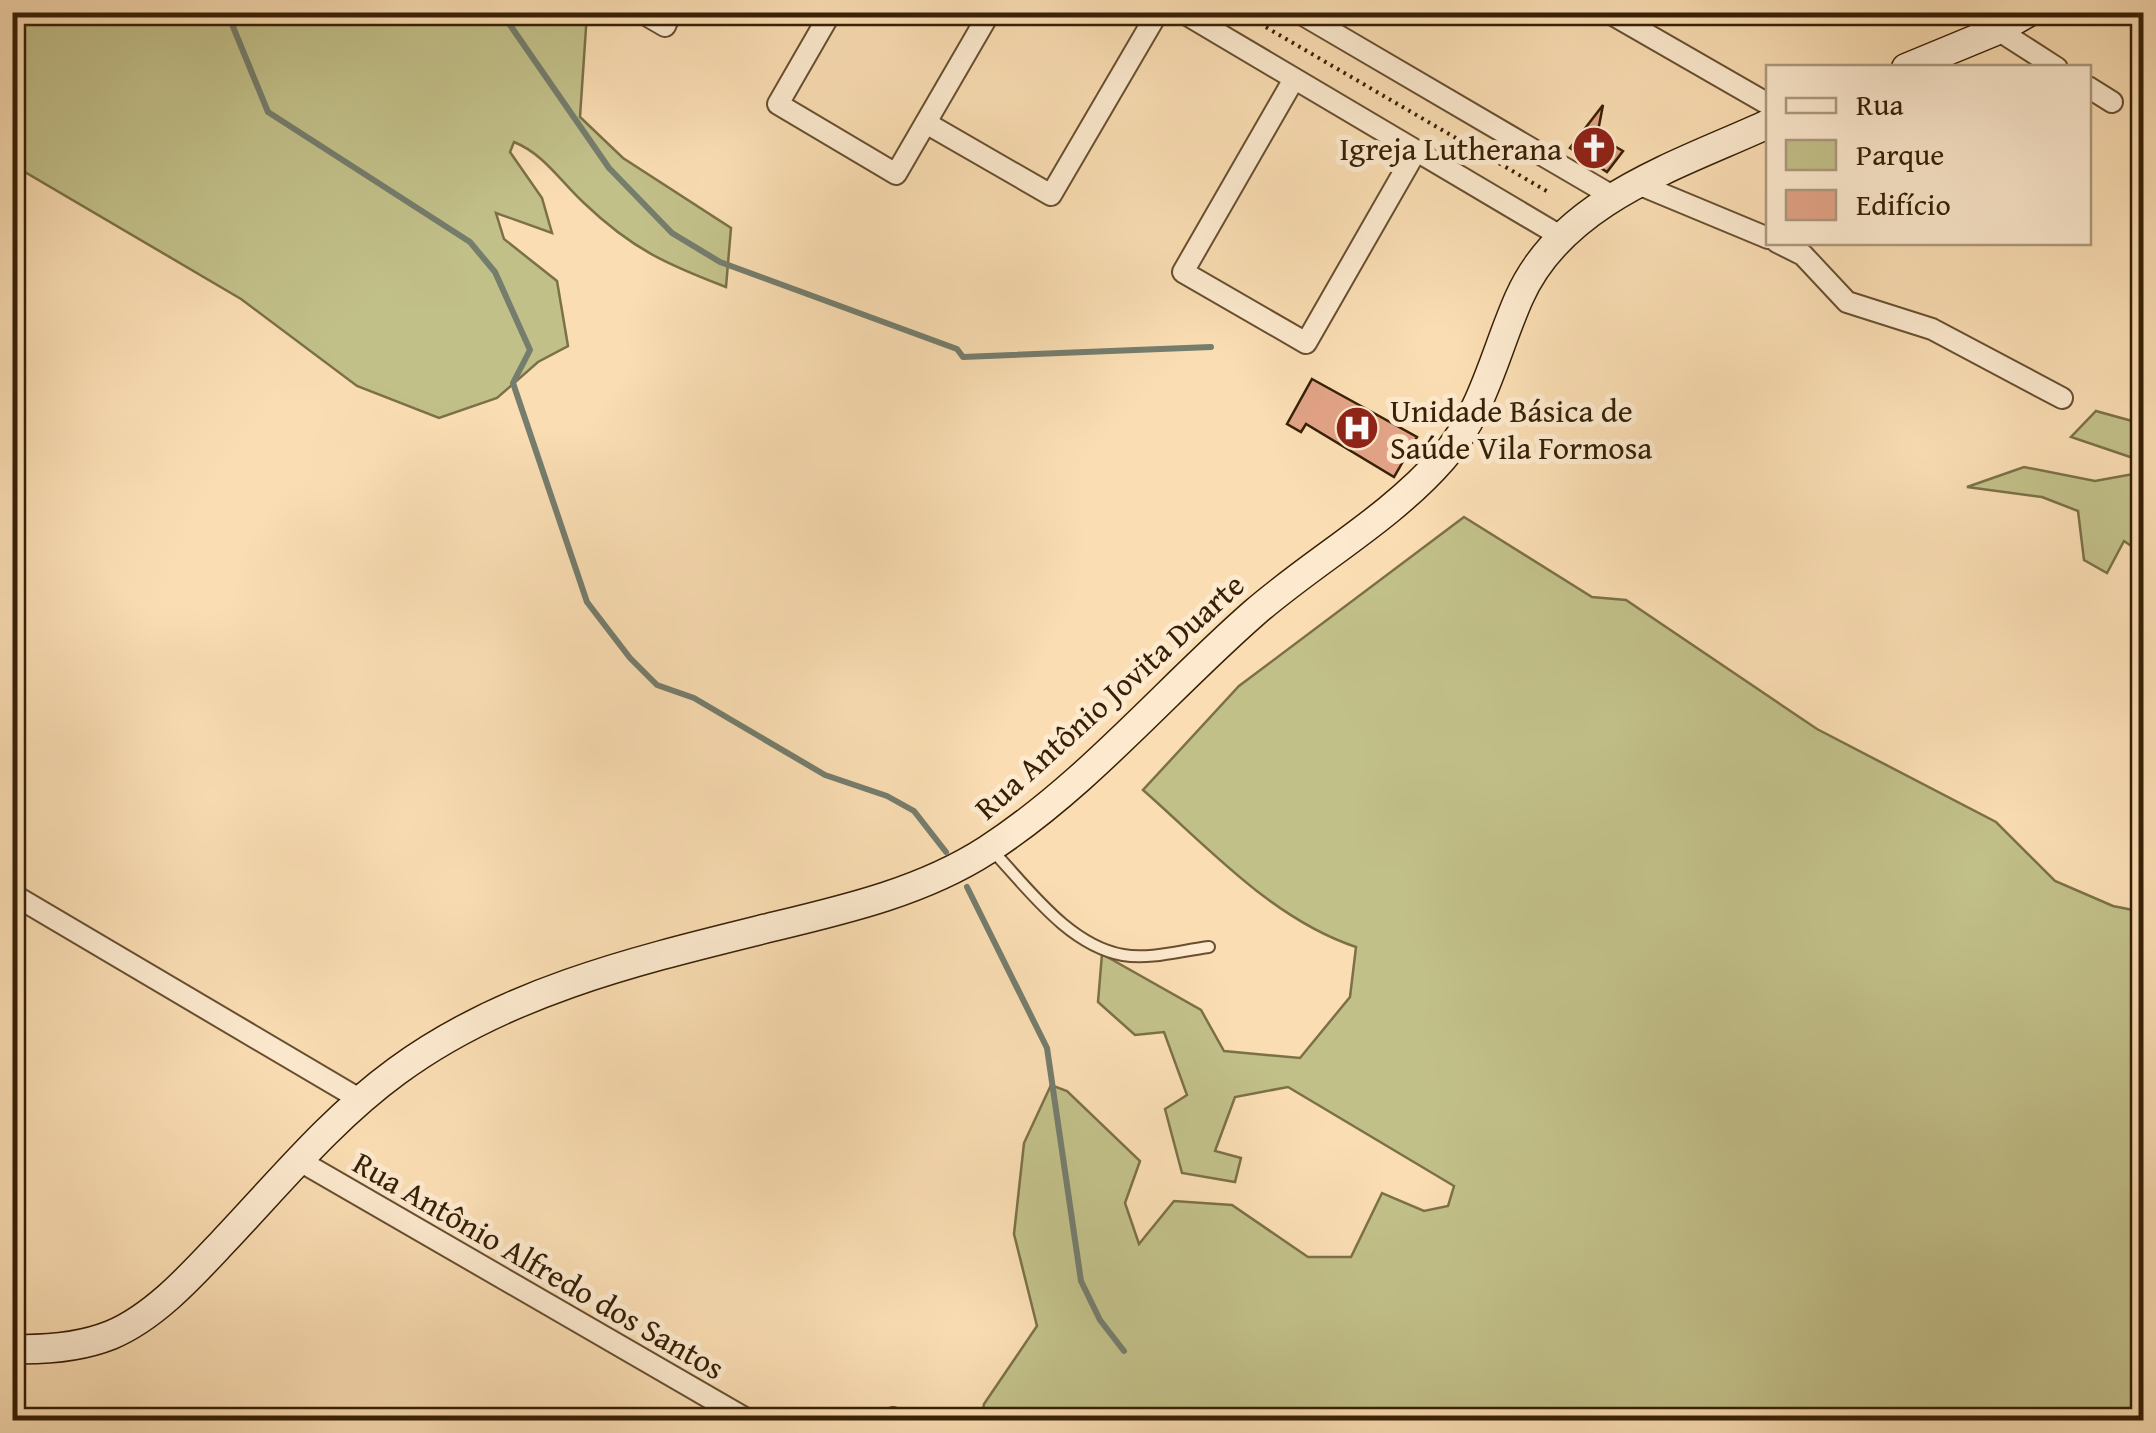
<svg xmlns="http://www.w3.org/2000/svg" width="2156" height="1433" font-family="'Gentium Book Plus',serif">
	<style>
		.green { fill: #c2c089; stroke: #7c7047; stroke-width: 2.5 }
		.lines { fill: none; stroke-linecap: round; stroke-linejoin: round }
		.stream { stroke: #757d6d; stroke-width: 6 }
		.building { fill: #e2a386; stroke: #372005; stroke-width: 2.5 }
		.service-casing { stroke: #684f30; stroke-width: 14 }
		.minor-casing { stroke: #684f30; stroke-width: 24 }
		.secondary-casing { stroke: #372005; stroke-width: 31 }
		.path { stroke: #372005; stroke-width: 4; stroke-dasharray: 2.5 5; stroke-linecap: butt }
		.service { stroke: #fce9ce; stroke-width: 10 }
		.minor { stroke: #fce9ce; stroke-width: 20 }
		.secondary { stroke: #fce9ce; stroke-width: 28 }
		.labels { text-anchor: middle; dominant-baseline: central; stroke-width: 10; stroke-linejoin: round; paint-order: stroke }
		.poi-label { font-size: 32px; fill: #372005; stroke: #fce9ce; text-anchor: end }
		.street-label { font-size: 32px; fill: #372005; stroke: #fce9ce }
	</style>
	<rect width="100%" height="100%" fill="#faddb3"/>
	<filter id="stains"><feTurbulence type="fractalNoise" baseFrequency=".002" numOctaves="4"/><feColorMatrix values="0 0 0 0 .2 0 0 0 0 .09 0 0 0 0 .02 0 0 0 .5 -.17"/></filter>
	<radialGradient id="worn" r=".72"><stop offset=".6" stop-color="#630" stop-opacity="0"/><stop offset="1" stop-color="#630" stop-opacity=".3"/></radialGradient>
	<g class="green">
		<path d="M13,12L587,13L580,117L623,158L731,228L726,287C666,264 632,249 584,203C561,182 544,154 514,142L510,152L542,198L552,233L496,213L504,239L557,281L568,346L538,362L497,398L439,418L357,386L241,299L13,165Z"/>
		<path d="M2096,411L2143,424V554L2124,541L2107,573L2084,560L2078,511L2042,497L1967,487L2024,467L2095,481L2139,473V460L2071,437Z"/>
		<path d="M1464,517L1592,597L1626,600L1817,729L1996,822L2055,881L2113,906L2143,912V1420H981L984,1404L1037,1326L1014,1234L1024,1143L1051,1085L1067,1091L1140,1161L1125,1203L1139,1244L1174,1201L1232,1205L1308,1257H1351L1382,1193L1424,1211L1448,1206L1454,1186L1288,1087L1235,1097L1215,1151L1241,1158L1235,1182L1182,1173L1165,1109L1187,1095L1164,1032L1135,1035L1098,1002L1102,954L1201,1010L1224,1051L1300,1058L1350,997L1356,947C1272,919 1208,847 1143,790L1239,686Z"/>
	</g>
	<g class="lines">
		<g class="stream">
			<path d="M227,12L268,112L470,242L495,272L530,350L513,383L587,602L630,658L657,685L694,698L825,775L887,796L914,811L946,852"/>
			<path d="M501,12L609,168L672,233L720,262L957,349L963,357L1211,347"/>
			<path d="M967,887L1047,1048L1081,1281L1100,1320L1124,1351"/>
		</g>
	</g>
	<g class="building">
		<path d="M1603,105L1597,136L1623,151L1607,172L1570,148Z"/>
		<path d="M1312,379L1417,437L1394,477L1306,424L1301,432L1287,424Z"/>
	</g>
	<g class="lines">
		<g class="service-casing">
			<path id="service" d="M991,849C1028,888 1068,945 1123,955C1150,960 1183,950 1209,947"/>
		</g>
		<g class="minor-casing">
			<g id="minor">
				<path d="M641,12L665,26L671,12"/>
				<path d="M831,12L778,104L896,174L990,12"/>
				<path d="M1182,12L1562,237"/>
				<path d="M1298,12L1614,197"/>
				<path d="M1608,12L1768,104"/>
				<path d="M1998,30L2057,68"/>
				<path d="M1294,79L1183,272L1306,343L1416,151"/>
				<path d="M2088,87L2112,102"/>
				<path d="M926,123L1051,195L1158,12"/>
				<path d="M1638,184L1768,238"/>
				<path d="M1777,242L1803,255L1847,302L1932,329L2062,398"/>
				<path d="M12,894L361,1100"/>
				<path d="M300,1161L748,1420"/>
				<path d="M891,1420L893,1418"/>
			</g>
		</g>
		<g class="secondary-casing">
			<g id="secondary">
				<path d="M1906,68L1998,30L2029,12"/>
				<path d="M12,1349C45,1350 81,1347 111,1335C154,1317 191,1276 222,1243C278,1184 331,1119 397,1071C506,991 639,960 768,928C843,910 922,892 987,850C1086,786 1166,690 1254,613C1315,560 1390,519 1443,458C1483,413 1495,352 1519,298C1562,200 1679,165 1768,124"/>
			</g>
		</g>
		<path class="path" d="M1240,12L1550,193"/>
		<use href="#service" class="service"/>
		<use href="#minor" class="minor"/>
		<use href="#secondary" class="secondary"/>
	</g>
	<defs>
		<g id="church-disc" transform="scale(2.25)"><circle r="9.5" fill="#8f2418" stroke="#fce9ce"/><path d="M-1.2-6h2.4v3.5h3.3v2.4h-3.3V6h-2.4V-.1h-3.3v-2.4h3.3Z" fill="#fff"/></g>
		<g id="hospital-disc" transform="scale(2.25)"><circle r="9.5" fill="#8f2418" stroke="#fce9ce"/><path d="M-5-5h3v3.5h4V-5h3V5h-3V1.5h-4V5h-3Z" fill="#fff"/></g>
	</defs>
	<g fill-rule="evenodd">
		<use href="#church-disc" x="1594" y="148"/>
		<use href="#hospital-disc" x="1357" y="428"/>
	</g>
	<g class="labels">
		<g class="poi-label">
			<text x="1562" y="148">Igreja Lutherana</text>
			<text x="1390" y="410" text-anchor="start">Unidade Básica de<tspan x="1390" dy="37">Saúde Vila Formosa</tspan></text>
		</g>
		<g class="street-label">
			<text transform="translate(1109 696) rotate(-42)">Rua Antônio Jovita Duarte</text>
			<text transform="translate(539 1265) rotate(30)">Rua Antônio Alfredo dos Santos</text>
		</g>
	</g>
	<rect width="2156" height="1433" fill="none" stroke="#faddb3" stroke-width="50"/>
	<rect x="15" y="15" width="2126" height="1403" fill="none" stroke="#372005" stroke-width="5"/>
	<rect x="25" y="25" width="2106" height="1383" fill="none" stroke="#372005" stroke-width="2.5"/>
	<rect x="1766" y="65" width="325" height="180" fill="#fce9ce" stroke="#ad997e" stroke-width="2.5"/>
	<rect x="1786" y="98" width="50" height="15" fill="#fce9ce" stroke="#ad997e" stroke-width="2.5"/>
	<text x="1856" y="115" font-size="30" fill="#372005">Rua</text>
	<rect x="1786" y="140" width="50" height="30" fill="#c2c089" stroke="#ad997e" stroke-width="2.5"/>
	<text x="1856" y="165" font-size="30" fill="#372005">Parque</text>
	<rect x="1786" y="190" width="50" height="30" fill="#e2a386" stroke="#ad997e" stroke-width="2.5"/>
	<text x="1856" y="215" font-size="30" fill="#372005">Edifício</text>
	<rect width="100%" height="100%" filter="url(#stains)"/>
	<rect width="100%" height="100%" fill="url(#worn)"/>
</svg>
